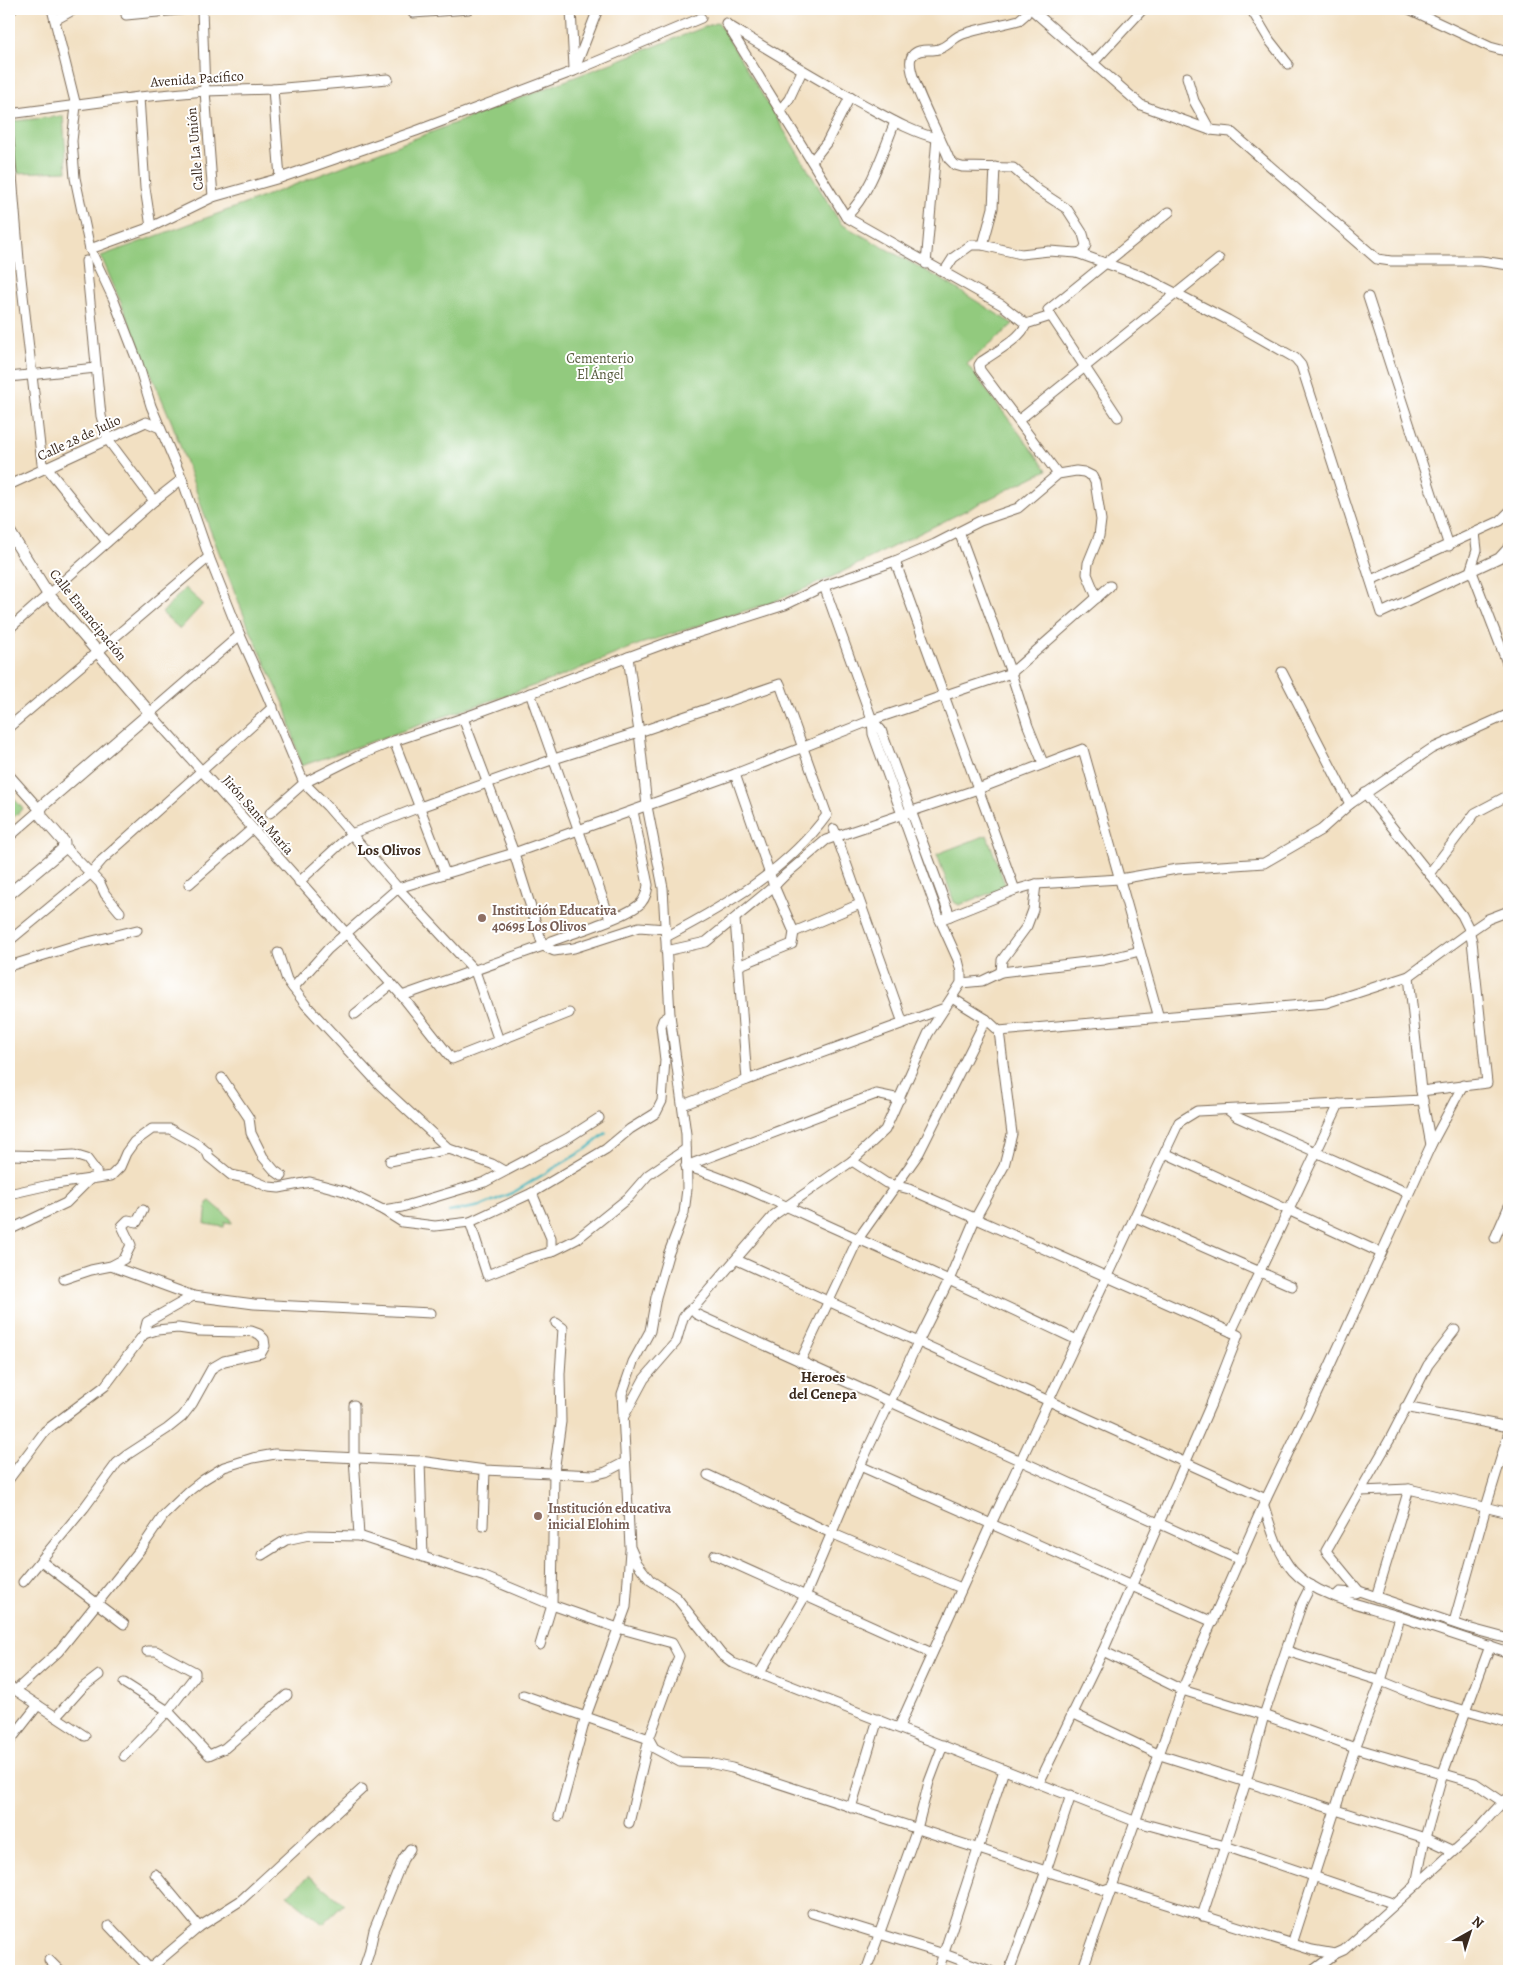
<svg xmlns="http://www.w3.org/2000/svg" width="1518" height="1980" font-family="Alegreya,serif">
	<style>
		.green { fill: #92ca7e; stroke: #667a4e }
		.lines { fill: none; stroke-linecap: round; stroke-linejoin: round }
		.stream { stroke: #49b8bf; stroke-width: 2.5 }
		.minor-casing { stroke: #7b6a57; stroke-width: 11 }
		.tertiary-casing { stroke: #7b6a57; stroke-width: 13 }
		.minor { stroke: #fff; stroke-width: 9 }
		.tertiary { stroke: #fff; stroke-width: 11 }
		.education-dot { fill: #8d6e63; stroke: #fff; stroke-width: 2 }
		.labels { text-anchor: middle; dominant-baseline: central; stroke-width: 4; stroke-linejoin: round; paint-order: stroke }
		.street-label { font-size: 14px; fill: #3b2a1e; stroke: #fff }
		.park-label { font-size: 14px; fill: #555a3b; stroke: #fff }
		.education-label { font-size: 14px; font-weight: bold; fill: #785e54; stroke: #fff; text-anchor: start }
		.neighbourhood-label { font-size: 15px; font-weight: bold; fill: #3b2a1e; stroke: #fff }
	</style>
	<rect width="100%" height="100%" fill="#fff"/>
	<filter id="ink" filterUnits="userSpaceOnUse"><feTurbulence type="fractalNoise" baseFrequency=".02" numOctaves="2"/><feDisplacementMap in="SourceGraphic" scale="10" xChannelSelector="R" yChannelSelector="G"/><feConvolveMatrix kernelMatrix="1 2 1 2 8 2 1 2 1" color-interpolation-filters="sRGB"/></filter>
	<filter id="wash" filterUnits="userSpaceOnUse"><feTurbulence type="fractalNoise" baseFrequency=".0096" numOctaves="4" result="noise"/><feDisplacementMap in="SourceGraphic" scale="20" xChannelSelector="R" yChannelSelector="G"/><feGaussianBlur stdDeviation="1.12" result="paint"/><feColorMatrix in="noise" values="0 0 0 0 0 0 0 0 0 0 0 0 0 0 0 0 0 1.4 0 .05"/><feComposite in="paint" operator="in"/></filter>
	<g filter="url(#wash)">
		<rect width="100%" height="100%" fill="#f2e0c2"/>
		<g class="green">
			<path d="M718,22L841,224L941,279L1013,324L967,364L1047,470L830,578L773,602L640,644L562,676L301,766L286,708L247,623L209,527L172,423L101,256L242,205Z"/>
			<path d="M63,116L67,171L15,173L14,121Z"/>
			<path d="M185,588L203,604L180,629L162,613Z"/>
			<path d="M9,793L23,809L9,821Z"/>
			<path d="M987,835L1006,887L959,905L954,902L937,854Z"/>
			<path d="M210,1201L231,1219L232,1223L225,1222L224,1227L205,1224L207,1203Z"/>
			<path d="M309,1876L344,1904L323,1924L287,1895Z"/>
		</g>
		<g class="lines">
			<path class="stream" d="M449,1212L481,1206L514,1192L586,1149L606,1133"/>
		</g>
	</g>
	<g filter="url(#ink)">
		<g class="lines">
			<g class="minor-casing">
				<g id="minor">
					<path d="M52,9L76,106L72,141L75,178L90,249L113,298L138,363L151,406L182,479L209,557L240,635L150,713L402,996L452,1059L569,1013"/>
					<path d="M202,9L205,91L213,197"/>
					<path d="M571,9L574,68"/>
					<path d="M1028,9L1026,14L1019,20C1001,25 981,28 963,34C954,37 949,45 941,48C931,53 920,46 912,56C902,70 943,141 949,159L955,165L962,167L1013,168L1038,190L1067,209L1083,234L1086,245L1083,251L1077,253"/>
					<path d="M1031,9L1141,105L1210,130L1231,132L1377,259L1391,261H1481L1509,265"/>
					<path d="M1251,9L1270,41L1288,64"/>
					<path d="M1409,9L1490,47L1509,52"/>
					<path d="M9,10L13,9"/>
					<path d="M413,13L469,9"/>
					<path d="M126,15L189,9"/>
					<path d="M55,20L75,9"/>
					<path d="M726,23L846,217L1002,305L1026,324C1022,338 994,353 981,362L979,365L980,370L1058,474"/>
					<path d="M728,25C771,51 813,77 857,101C885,116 910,132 940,139"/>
					<path d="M1093,63L1143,9"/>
					<path d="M574,71L598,9"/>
					<path d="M1187,77L1194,101L1210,130"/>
					<path d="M273,89L280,178"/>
					<path d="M139,97L145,188L151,227"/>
					<path d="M780,110L789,99L802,71"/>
					<path d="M9,114L139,97L205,91L273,89L388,79"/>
					<path d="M9,139L19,260L42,464L47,468L107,542"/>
					<path d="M812,161L827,142L850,97"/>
					<path d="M846,217C871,192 882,154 895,122"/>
					<path d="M983,245L993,208L995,167"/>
					<path d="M90,249L151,227L213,197L280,178L416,131L574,71L701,18"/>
					<path d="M86,261L101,416L108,440L154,501"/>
					<path d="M926,264L937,138"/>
					<path d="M944,272L953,258L971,245H983L1021,254L1049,251L1077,253L1144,277L1228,320L1295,358L1301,365L1381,613L1499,558L1509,547"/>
					<path d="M1368,297L1449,546"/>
					<path d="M1051,316L1118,417"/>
					<path d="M1026,324L1051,316L1048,310L1169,212"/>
					<path d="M9,377L96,368"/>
					<path d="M1019,420L1219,259"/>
					<path d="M9,485L146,422L160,428"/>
					<path d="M959,532L1011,673L1028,726L1043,763"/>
					<path d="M1475,533L1477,550L1471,569L1509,668"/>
					<path d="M895,561L1015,890"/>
					<path d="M1371,580L1500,521L1509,512"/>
					<path d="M9,629L154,501L182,479"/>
					<path d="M240,635L267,695L304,783L327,806L398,888L475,971L499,1041"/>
					<path d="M628,657L639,732L647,806L663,888L670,1015L686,1134L687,1189L684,1213L668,1255L656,1297L650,1331L633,1362L622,1394L630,1547L637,1563L650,1580L676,1597L721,1654L733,1663L1134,1821L1225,1846L1395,1904"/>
					<path d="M1282,672L1350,804"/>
					<path d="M530,693L610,919"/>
					<path d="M463,718L514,853L543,946L554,951L574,948L639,927L666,929"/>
					<path d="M872,720L881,730L950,916"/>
					<path d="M9,727L209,557"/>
					<path d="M394,741L445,873"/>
					<path d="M735,774L774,886L794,932L860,904"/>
					<path d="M9,775L40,810L9,837"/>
					<path d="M1365,793L1462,915L1468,927L1472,941L1487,1083L1421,1091"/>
					<path d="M270,813L304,783L360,755L394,741L463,718L669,642L785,605L824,586L895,561L935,544L980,521L1018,508L1058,474L1076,471L1084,472L1092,476L1095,482L1101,520L1099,536L1088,563L1087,574L1097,598"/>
					<path d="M834,829L903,1023"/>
					<path d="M64,846L100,883L105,894L120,912"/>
					<path d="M1429,874L1475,813L1509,795"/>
					<path d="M299,882L351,834L420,807L554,759L639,732L780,684L827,815C786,871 726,905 666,937"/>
					<path d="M189,884L252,829"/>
					<path d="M735,919L747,1080"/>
					<path d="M940,920L1015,890L1036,884L1120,879L1177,869L1264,863L1321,830L1350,804L1431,749L1509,714"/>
					<path d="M9,941L90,874L102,860L273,707"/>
					<path d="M666,951L706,942L774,886L785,875L826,840L978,789L1083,749L1159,1018"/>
					<path d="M278,953L287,980L306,1005L380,1085L449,1149L492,1164L504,1171"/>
					<path d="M9,966L80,944L137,930"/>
					<path d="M738,966L792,944L794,932"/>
					<path d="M1001,972L1002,960L1027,926L1033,910L1036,884"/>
					<path d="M1409,976L1421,1091L1431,1145"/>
					<path d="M961,983L982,981L1001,972L1103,960L1140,951"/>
					<path d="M293,988L328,949L398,888L514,853L735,774L872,720L1011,673L1110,586"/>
					<path d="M402,996L543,946L552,941C573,933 627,917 641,903C646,897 647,892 648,885L633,811"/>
					<path d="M355,1014L391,985"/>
					<path d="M999,1031L1326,1003L1409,976L1469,932L1488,919L1509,911"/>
					<path d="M222,1078L249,1118L251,1133L263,1157L275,1171L282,1176"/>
					<path d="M683,1105L747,1080L945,1008"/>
					<path d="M1228,1110L1237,1117L1408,1193"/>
					<path d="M1165,1153L1381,1253"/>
					<path d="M9,1155L56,1156L74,1155L87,1159L96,1171L97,1177"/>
					<path d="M390,1161L449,1149"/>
					<path d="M852,1161L886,1183L909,1189L1238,1335L1211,1404L1103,1651L1039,1783"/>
					<path d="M686,1166C737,1182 787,1207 836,1229C917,1265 997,1302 1077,1340"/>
					<path d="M686,1166L876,1094L900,1099"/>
					<path d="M532,1193L551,1238V1252"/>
					<path d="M9,1194L49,1185L111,1176L120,1167L126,1153L134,1142L152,1129H170L197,1144L207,1152L209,1157L231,1175L250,1179L269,1187L279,1188L310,1182L344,1191L383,1210L402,1207L485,1182L568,1138L599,1118"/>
					<path d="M383,1210L402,1222L419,1224L435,1226L470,1222L532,1193L606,1149L630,1129L656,1113L662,1101L665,1060L661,1026L663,1020L670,1015"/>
					<path d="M1135,1217L1292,1286"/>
					<path d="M470,1222L487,1275L527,1259L551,1252L577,1239L628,1198L648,1175L686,1149"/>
					<path d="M9,1230L66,1203L91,1178"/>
					<path d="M1495,1238L1509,1206"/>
					<path d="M737,1260L1266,1499"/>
					<path d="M111,1266L193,1296"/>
					<path d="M64,1279L91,1270L111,1266L124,1259L131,1245L122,1226L128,1220L137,1222L143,1210"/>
					<path d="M696,1314L1240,1560"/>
					<path d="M1455,1330L1428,1365L1390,1439L1326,1551L1359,1591L1468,1628L1509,1639"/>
					<path d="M1231,1332L1339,1104"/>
					<path d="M800,1362L858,1239L919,1153L986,1019"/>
					<path d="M354,1405V1457L359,1536"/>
					<path d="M1405,1407L1509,1427"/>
					<path d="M623,1418L644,1379L676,1342L683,1318L687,1312L696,1305L774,1215L852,1161L885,1130L928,1034L961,983V972L958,960L940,920L873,734L872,720L824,586"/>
					<path d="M420,1461L423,1557"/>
					<path d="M860,1466L1213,1622"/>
					<path d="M708,1475L831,1533L961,1588"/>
					<path d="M9,1479L45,1431L105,1386L144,1334L147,1322L193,1296L254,1304L431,1313"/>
					<path d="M1361,1491L1409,1489L1509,1513"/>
					<path d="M1264,1506C1271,1528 1278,1554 1293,1571C1317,1598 1368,1606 1401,1617C1437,1629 1473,1641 1509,1653"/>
					<path d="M483,1526L485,1470"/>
					<path d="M262,1555L286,1540L309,1535L359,1536L485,1577L552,1605L618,1628L672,1643L679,1656L649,1739L629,1823"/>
					<path d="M715,1555L932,1653"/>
					<path d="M41,1561L124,1624"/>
					<path d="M23,1582L84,1508L117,1463L127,1455L167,1429L182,1417L192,1404L212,1368L224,1361L261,1353L265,1346L264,1339L259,1334L251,1331L239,1332L199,1331L178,1328L157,1330L144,1334"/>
					<path d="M1336,1596L1340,1592L1355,1593L1359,1591"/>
					<path d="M1376,1597L1409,1489"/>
					<path d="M1454,1622L1486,1507L1509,1432"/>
					<path d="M540,1645L552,1605L554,1472L561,1422L560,1374L563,1328L556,1323"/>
					<path d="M1103,1651L1182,1690L1264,1715L1355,1748L1475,1783L1503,1802"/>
					<path d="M1287,1651L1381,1681L1428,1700L1509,1723"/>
					<path d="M760,1673L805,1596L860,1466L918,1342L949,1280L975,1219L1004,1166L1012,1134L999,1031L986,1019L952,998"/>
					<path d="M124,1683L168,1711L209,1755L225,1748L287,1695"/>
					<path d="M9,1686L85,1736"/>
					<path d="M16,1690L58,1652L143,1546L164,1515L189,1491L203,1480L224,1467L253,1458L275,1454L420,1461L485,1470L594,1475L606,1472L625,1462"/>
					<path d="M523,1695L649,1739L654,1748L680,1762L709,1763L732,1768L1104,1890L1112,1887L1312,1950L1335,1954L1344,1950C1387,1912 1429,1873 1472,1835C1485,1823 1495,1808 1509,1797"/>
					<path d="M1072,1713L1160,1755L1425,1838L1453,1851"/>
					<path d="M56,1717L82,1688L99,1675"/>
					<path d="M899,1727L991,1524L1179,1122L1197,1111L1423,1100"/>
					<path d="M9,1742L38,1705"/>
					<path d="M124,1756L168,1711L195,1676V1672L156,1651H147"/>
					<path d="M851,1808L878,1719"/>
					<path d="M559,1816L586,1716L626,1607L630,1550"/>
					<path d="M155,1874L199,1927"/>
					<path d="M1416,1885L1425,1838L1443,1773L1490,1646"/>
					<path d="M812,1913L944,1954L990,1971"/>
					<path d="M1202,1916L1246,1782L1264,1715L1302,1603L1311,1585"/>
					<path d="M109,1926L152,1971"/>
					<path d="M1292,1944L1355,1748L1381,1681L1400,1617"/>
					<path d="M49,1960L60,1971"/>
					<path d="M147,1971L199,1927L240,1901L362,1789"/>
					<path d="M363,1971L369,1953L374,1930L403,1859L410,1849"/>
					<path d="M866,1971L917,1829L929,1782L943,1745"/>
					<path d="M938,1971L1004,1770"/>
					<path d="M1009,1971L1046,1871L1071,1795"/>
					<path d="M1082,1971L1182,1690L1266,1499L1326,1374L1431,1145L1463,1085"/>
					<path d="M1312,1971L1335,1954"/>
				</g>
			</g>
			<g class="tertiary-casing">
				<path id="tertiary" d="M9,531L48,594L150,713L43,805L40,810L42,817L64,842V846L62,850L9,894"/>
			</g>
			<use href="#minor" class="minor"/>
			<use href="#tertiary" class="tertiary"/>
		</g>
	</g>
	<g class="education-dot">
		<circle cx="482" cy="918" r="5"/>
		<circle cx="538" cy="1516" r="5"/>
	</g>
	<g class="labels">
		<g class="street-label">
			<text transform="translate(197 79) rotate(-4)">Avenida Pacífico</text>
			<text transform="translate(195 149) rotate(-95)">Calle La Unión</text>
			<text transform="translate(79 438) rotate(-25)">Calle 28 de Julio</text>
			<text transform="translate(88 615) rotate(51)">Calle Emancipación</text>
			<text transform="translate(258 815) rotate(49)">Jirón Santa María</text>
		</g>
		<g class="park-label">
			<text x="600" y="358">Cementerio<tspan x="600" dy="16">El Ángel</tspan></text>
		</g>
		<g class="education-label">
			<text x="492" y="910">Institución Educativa<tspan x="492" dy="16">40695 Los Olivos</tspan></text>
			<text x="548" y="1508">Institución educativa<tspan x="548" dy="16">inicial Elohim</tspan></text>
		</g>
		<g class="neighbourhood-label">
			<text x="389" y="850">Los Olivos</text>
			<text x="823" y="1377">Heroes<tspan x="823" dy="17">del Cenepa</tspan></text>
		</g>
	</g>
	<rect width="1518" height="1980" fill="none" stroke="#fff" stroke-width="30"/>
	<g transform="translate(1470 1932) rotate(39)" stroke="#ffffff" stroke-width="4" paint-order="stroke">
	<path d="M0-4L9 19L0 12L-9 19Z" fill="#3b2a1e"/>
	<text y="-8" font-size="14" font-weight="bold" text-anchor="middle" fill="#3b2a1e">N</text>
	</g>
</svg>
